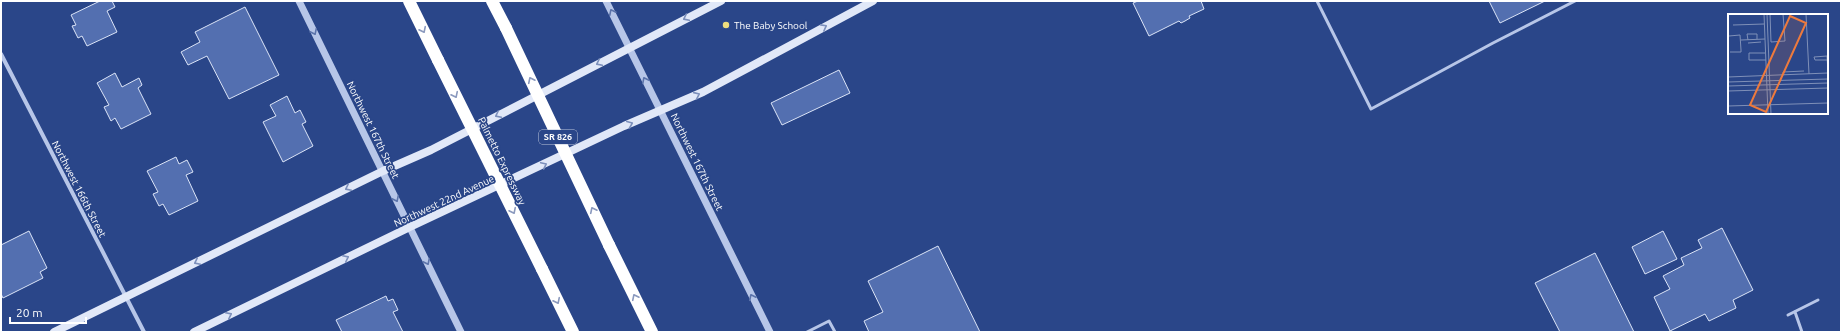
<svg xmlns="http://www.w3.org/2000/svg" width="1842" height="333" font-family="Ubuntu,sans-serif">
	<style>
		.building { fill: #536fb0; stroke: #dbe4f7 }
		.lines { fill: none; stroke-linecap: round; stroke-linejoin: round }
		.service { stroke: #b7c6e8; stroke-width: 3 }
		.minor { stroke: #b7c6e8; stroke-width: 4 }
		.tertiary { stroke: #b7c6e8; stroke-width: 7 }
		.secondary { stroke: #e1e8f8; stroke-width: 8 }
		.motorway { stroke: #fff; stroke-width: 12 }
		.motorway-bridge { stroke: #fff; stroke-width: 12 }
		.oneway { stroke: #5b73aa }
		.oneway2 { stroke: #7c8fbb }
		.oneway3 { stroke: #8a99be }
		.poi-dot { fill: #efde7e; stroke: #2a4689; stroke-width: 1.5 }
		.labels { text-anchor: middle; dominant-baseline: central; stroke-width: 3.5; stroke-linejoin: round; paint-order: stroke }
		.shield { fill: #2a4689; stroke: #bfc8dc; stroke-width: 1 }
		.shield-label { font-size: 9px; font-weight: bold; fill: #fff }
		.poi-label { font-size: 10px; fill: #fff; stroke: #2a4689; text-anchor: start }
		.street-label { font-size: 10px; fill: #fff; stroke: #2a4689 }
		.inset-road { fill: none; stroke: #7f90b8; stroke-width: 1 }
		.view { fill: #ed7a3d; fill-opacity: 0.15; stroke: #ed7a3d; stroke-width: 2 }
		.inset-edge { fill: none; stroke: #fff; stroke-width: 2 }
	</style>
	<rect width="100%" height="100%" fill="#2a4689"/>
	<g class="building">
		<path d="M100,1H112L115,7L107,11L117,32L87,46L82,36L78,38L72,26L76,25L71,15Z"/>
		<path d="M1138,1H1201L1204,9L1189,16L1190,18L1185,21L1181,23L1179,21L1149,36L1133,3Z"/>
		<path d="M1489,1H1545L1500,23Z"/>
		<path d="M245,7L279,75L229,99L207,56L188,65L181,52L200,42L195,32Z"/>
		<path d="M839,70L850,93L782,125L771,103Z"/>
		<path d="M115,73L122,87L139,78L142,85L138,88L151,114L121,129L115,118L111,121L104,107L109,105L97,83Z"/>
		<path d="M287,96L295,113L300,110L306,122L302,124L313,146L283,162L263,122L276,116L270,105Z"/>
		<path d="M176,157L179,164L187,160L193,172L186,175L198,201L169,215L163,204L159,206L153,194L158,192L147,171Z"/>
		<path d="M1722,228L1753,290L1733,300L1736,308L1709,321L1705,314L1670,331L1654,297L1670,289L1663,276L1684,265L1681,258L1702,248L1698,240Z"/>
		<path d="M29,231L47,268L40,272L43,278L3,298L1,294V245Z"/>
		<path d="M1663,231L1677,259L1645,274L1632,247Z"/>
		<path d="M938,246L980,332H869L864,321L883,312L868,281Z"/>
		<path d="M1595,253L1601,265L1634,332H1560L1541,295L1535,283Z"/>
		<path d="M386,296L388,301L393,299L398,310L393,312L403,332H342L336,320Z"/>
	</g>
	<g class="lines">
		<g class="service">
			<path d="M1317,1L1371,109L1493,43L1575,1"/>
			<path d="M1795,312L1802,332"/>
			<path d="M1788,315L1818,300"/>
			<path d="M807,332L829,321L835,332"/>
		</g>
		<path class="minor" d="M1,54L144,332"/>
		<g class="tertiary">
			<path d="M299,1L461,332"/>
			<path d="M606,1L770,332"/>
		</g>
		<g class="secondary">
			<path d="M54,332L383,171L431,150L721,1"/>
			<path d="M194,332L410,227L624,126L703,92L873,1"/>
		</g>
		<g class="motorway">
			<path d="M409,1L438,60"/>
			<path d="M492,1L506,28"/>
			<path d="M609,245L652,332"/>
			<path d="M542,269L573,332"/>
		</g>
		<g class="motorway-bridge">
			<path d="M506,28L609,245"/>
			<path d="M438,60L542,269"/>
		</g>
	</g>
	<defs><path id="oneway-chevron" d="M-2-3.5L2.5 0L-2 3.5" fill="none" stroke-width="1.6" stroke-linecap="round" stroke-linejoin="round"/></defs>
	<g class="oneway">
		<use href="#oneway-chevron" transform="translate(612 12) rotate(-116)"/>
		<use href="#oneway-chevron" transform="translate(314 32) rotate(64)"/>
		<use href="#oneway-chevron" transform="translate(645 80) rotate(-117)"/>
		<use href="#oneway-chevron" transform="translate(396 199) rotate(64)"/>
		<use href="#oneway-chevron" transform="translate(427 262) rotate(64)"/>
		<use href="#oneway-chevron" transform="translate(752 297) rotate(-116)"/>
	</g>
	<g class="oneway2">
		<use href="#oneway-chevron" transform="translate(686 18) rotate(154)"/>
		<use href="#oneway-chevron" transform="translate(824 27) rotate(-28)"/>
		<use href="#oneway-chevron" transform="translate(599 63) rotate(154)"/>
		<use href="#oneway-chevron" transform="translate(697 95) rotate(-24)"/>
		<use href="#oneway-chevron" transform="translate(498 115) rotate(153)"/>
		<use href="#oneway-chevron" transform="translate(630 124) rotate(-23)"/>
		<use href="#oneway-chevron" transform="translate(544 165) rotate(-25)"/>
		<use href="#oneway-chevron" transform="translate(348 188) rotate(154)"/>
		<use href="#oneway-chevron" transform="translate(346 258) rotate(-26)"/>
		<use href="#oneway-chevron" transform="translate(197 262) rotate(154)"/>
		<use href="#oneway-chevron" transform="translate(229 315) rotate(-26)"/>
	</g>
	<g class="oneway3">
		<use href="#oneway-chevron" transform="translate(423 30) rotate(64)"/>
		<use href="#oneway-chevron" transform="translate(531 80) rotate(-116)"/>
		<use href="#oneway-chevron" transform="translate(455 95) rotate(64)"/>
		<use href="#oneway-chevron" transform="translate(593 210) rotate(-116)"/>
		<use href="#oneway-chevron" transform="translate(513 211) rotate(64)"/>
		<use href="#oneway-chevron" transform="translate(635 297) rotate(-116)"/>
		<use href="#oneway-chevron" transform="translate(557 301) rotate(64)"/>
	</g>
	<circle class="poi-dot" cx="726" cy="25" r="4"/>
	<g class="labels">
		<rect class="shield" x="539" y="130" width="38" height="14" rx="3"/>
		<g class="shield-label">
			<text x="558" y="137">SR 826</text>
		</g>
		<g class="poi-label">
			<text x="734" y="25">The Baby School</text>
		</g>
		<g class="street-label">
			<text transform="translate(373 130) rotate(64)">Northwest 167th Street</text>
			<text transform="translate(502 161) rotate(64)">Palmetto Expressway</text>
			<text transform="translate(697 162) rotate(64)">Northwest 167th Street</text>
			<text transform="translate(79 189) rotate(63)">Northwest 166th Street</text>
			<text transform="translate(444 201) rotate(-25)">Northwest 22nd Avenue</text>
		</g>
	</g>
	<g transform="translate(1728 14)">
		<rect width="100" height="100" fill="#2a4689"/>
		<path class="inset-road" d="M36,0L40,100M39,0L43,100M42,0L43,28L57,27L55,0M78,0L81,60M5,11L36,10M1,22L12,21L13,36V38H2M13,26L37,25M20,26L19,20H29V25M20,29L33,28M37,39H21V46H38M99,46H87L86,43L99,42L100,59M56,61L55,58L76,57M0,63L100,59M0,68L100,65M0,72L100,69M0,77L100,74M0,92L100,89"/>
		<path class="view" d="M62,2L78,9L38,98L22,91Z"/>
		<rect width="100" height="100" class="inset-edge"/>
	</g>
	<rect width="1842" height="333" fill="none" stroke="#ffffff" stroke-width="4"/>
	<path d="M10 317v6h76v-6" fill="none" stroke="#ffffff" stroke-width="2"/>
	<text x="16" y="317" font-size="12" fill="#ffffff" stroke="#2a4689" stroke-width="3" paint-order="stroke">20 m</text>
</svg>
